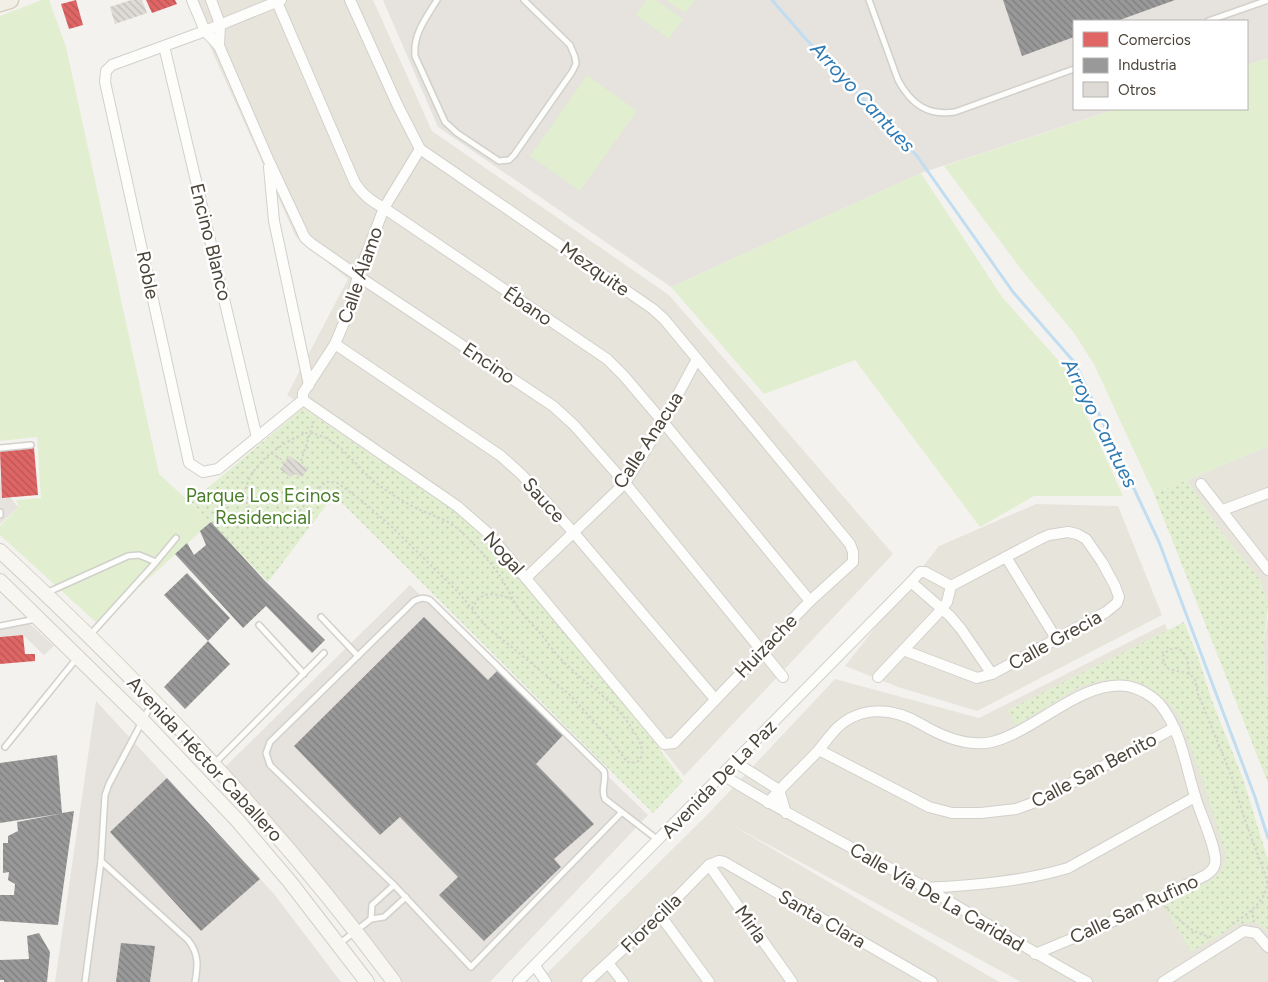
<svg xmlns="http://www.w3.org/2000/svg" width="1268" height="982" font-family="Figtree,sans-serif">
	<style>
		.residential { fill: #e7e4dc }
		.industrial { fill: #e6e2de }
		.green { fill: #e1eecf }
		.park { fill: url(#park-dots) }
		.parking { fill: #e6e3df }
		.shops { fill: url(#shops-back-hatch) }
		.industry { fill: url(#industry-back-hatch) }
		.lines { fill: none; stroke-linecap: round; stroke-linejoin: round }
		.stream { stroke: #c0ddf1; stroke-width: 3 }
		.building { fill: url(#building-back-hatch) }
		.lane-casing { stroke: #d2d0cb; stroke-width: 8 }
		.street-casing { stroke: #d2d0cb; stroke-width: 12 }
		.secondary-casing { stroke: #d3cfc5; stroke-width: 16 }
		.primary-casing { stroke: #d6cebb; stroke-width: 19 }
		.path { stroke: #d3d2cc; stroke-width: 2; stroke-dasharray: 2.5 2.5; stroke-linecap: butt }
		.lane { stroke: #fdfdfc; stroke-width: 5 }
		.street { stroke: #fdfdfc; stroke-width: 10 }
		.secondary { stroke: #f7f6f1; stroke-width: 14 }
		.primary { stroke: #f2efe6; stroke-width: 16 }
		.labels { text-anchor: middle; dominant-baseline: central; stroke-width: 5; stroke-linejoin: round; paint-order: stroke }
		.street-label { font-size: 19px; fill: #4b4439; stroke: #fff }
		.park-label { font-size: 19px; fill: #4a7f2a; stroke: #fff }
		.water-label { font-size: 20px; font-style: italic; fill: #2e7ab2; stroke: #fff }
	</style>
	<defs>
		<pattern id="park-dots" width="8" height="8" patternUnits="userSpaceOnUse" patternTransform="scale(1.25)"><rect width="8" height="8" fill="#e1eecf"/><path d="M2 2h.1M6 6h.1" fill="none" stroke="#c3cdb2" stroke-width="1.8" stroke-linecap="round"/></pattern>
		<pattern id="shops-back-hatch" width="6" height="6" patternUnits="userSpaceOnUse" patternTransform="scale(1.25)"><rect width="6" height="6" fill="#e06666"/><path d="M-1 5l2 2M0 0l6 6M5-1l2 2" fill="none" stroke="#b85655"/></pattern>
		<pattern id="industry-back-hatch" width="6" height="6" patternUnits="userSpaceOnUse" patternTransform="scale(1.25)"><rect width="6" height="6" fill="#999"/><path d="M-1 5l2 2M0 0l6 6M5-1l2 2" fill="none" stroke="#7f7e7e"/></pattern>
		<pattern id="building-back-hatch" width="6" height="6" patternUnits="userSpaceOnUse" patternTransform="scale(1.25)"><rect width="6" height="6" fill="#dedbd6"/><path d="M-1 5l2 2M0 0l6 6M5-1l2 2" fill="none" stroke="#c0bdb8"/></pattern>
	</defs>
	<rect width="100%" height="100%" fill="#f4f2ee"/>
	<g class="residential">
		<path d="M193,0H373L432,131L669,295L893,554L684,776L492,533L287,395L348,279L296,237L207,40Z"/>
		<path d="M1268,446V604L1260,580L1216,525L1187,480Z"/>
		<path d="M1036,504L1118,506L1162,615L977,711L898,687L845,666L939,546Z"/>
		<path d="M1268,617V698L1265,685L1264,642Z"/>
		<path d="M1165,624L1222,763L1268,894V982H1021L730,824L999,982H538L709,813L835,679L979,718Z"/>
	</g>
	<g class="industrial">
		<path d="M383,0H1268V58L1247,65V21H1074V109H1116L921,173L671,287L438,127Z"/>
		<path d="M410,585L648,815L490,982H393L222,770Z"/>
		<path d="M96,701L274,894L341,982H55Z"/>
	</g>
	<g class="green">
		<path d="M42,0H49L66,47L159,474L211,522L98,624L0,535V526L19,506L16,500L41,498L37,437L0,441V16Z"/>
		<path d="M646,0H656L683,19L669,39L636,15Z"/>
		<path d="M666,0H695L685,13Z"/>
		<path d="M1268,58V446L1154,494L1094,364L1074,333L1024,273L944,166L1116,109H1247V65Z"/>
		<path d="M587,75L637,111L580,191L530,156Z"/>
		<path d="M921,173L1002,297L1065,368L1123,496H1034L980,527L855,360L764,394L671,287Z"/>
	</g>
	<g class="park">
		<path d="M303,408L469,521L624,701L683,781L653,813L334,495L268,582L191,502Z"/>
		<path d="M1187,480L1216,525L1260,580L1268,604L1264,642L1265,685L1268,698V783L1154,494Z"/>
		<path d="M1184,622L1199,660L1212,701L1243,779L1268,860V932L1255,922L1238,924L1191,952L1164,906L1213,879L1221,871L1226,856L1205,788L1189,742L1178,714L1166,700L1144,684L1123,679L1100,681L1079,687L1016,725L1008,710Z"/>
	</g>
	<g class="parking">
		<path d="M0,472L2,497H10L18,507L0,524Z"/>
		<path d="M30,624L54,646L44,655L23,635L0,637V627Z"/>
	</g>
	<g class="shops">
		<path d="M76,0L83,25L69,29L61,4Z"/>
		<path d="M146,0H175L177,4L152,13Z"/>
		<path d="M34,448L38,495L2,498L0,451Z"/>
		<path d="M23,635L25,654H35V661L0,664V637Z"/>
	</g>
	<g class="industry">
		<path d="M1003,0H1175L1117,21H1074V37L1022,56Z"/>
		<path d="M211,522L264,580L325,640L312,653L266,606L243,628L175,554L187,543L194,555L206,545L200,531Z"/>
		<path d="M187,573L230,618L208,641L164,595Z"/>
		<path d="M424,617L488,680L498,670L564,734L536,764L594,824L554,859L561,867L484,941L439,895L458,877L400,817L380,835L294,746Z"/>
		<path d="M208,641L230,664L185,709L164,687Z"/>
		<path d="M57,755L62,813L74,811L58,925L0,921V895H14L15,884L8,880L9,872L3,873V843H8V836L18,831L17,822L59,814L0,823V763Z"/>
		<path d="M167,778L260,879L201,931L110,832Z"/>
		<path d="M39,933L50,952L47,982H4V980H0V960L29,959L27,936Z"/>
		<path d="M121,943L155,946L150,982H116Z"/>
	</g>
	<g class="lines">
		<path class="stream" d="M772,0L804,37L917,156L1013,292L1075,363L1159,542L1255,797L1268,838"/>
	</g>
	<g class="building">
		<path d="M131,0H142L147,13L115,24L110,7Z"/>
		<path d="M289,456L308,469L302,477L294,474L291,477L280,469Z"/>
	</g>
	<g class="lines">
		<g class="lane-casing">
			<g id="lane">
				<path d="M437,0C426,18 413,34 415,56L445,122L457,133L499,161L509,160L514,155L572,72L576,64L575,57L570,45L524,0"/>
				<path d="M869,0L898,80C911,104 927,116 955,112L1074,69"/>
				<path d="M1208,21L1268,0"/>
				<path d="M0,448L31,445"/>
				<path d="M0,512V515"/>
				<path d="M46,593L128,556L139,555L156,562"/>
				<path d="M321,617L358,656"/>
				<path d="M259,625L304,674"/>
				<path d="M0,626L36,619"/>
				<path d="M90,635L156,562L176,538"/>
				<path d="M5,747L77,658"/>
				<path d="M214,764L324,653"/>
				<path d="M622,812L471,967L394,885L270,765L266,753L270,742L414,601C420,598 424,597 430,600L604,771C607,781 600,790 605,799L658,840"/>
				<path d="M101,861L188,940C199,954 198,965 195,982"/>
				<path d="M371,919L372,905L394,885"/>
				<path d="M339,944L371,919L384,917L406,897"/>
				<path d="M85,982L101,861L105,795L109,784L152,703"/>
			</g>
		</g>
		<g class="street-casing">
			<g id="street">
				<path d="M192,0L205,31L219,46L268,159L305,238L312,244L358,276L553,406L574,425L625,483L783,677"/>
				<path d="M211,0L220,24L219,46"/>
				<path d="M281,0L205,31L112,65L106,71L105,82L189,463L203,472L218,469L303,400"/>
				<path d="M277,2L355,183C363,195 371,201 384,208L607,359L624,376L663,422L810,601"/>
				<path d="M164,46L257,438"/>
				<path d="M269,167L274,221L309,385"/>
				<path d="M335,344L501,456L522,475L574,533L715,699"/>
				<path d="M303,400L457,506L489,534L664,744L674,743L810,601L853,562V552L850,544L664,319L653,309L420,149L397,104L350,0"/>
				<path d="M303,400V393L335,344L348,313L358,276L384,208L420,149"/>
				<path d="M1201,484L1268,570"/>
				<path d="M1223,510L1268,493"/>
				<path d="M1006,557L1057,640"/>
				<path d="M526,578L625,483L663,422L697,359"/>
				<path d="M911,582L950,616L961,629L992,674"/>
				<path d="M878,677L941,610L947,602L951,586L1040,539L1049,535L1068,532L1077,534L1086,539L1102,562L1115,586L1119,597L1117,603L1106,612L992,674L977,678L903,650"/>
				<path d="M819,750L929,807L952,813H981L1016,809L1038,801L1174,728"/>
				<path d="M735,762L779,790L786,813"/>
				<path d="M723,775C788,816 858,850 926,888C980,919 1032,952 1087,982"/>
				<path d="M768,803C783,785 801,769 817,752C824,744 830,735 837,728C861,705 893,708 921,724C941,736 968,747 992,742C1036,731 1081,680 1127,686C1139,688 1155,697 1162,707C1182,733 1186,769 1196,799C1200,813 1218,851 1215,864C1214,869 1210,872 1206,875L1105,925L1035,954"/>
				<path d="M709,865L792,982"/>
				<path d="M925,888C974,885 1021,882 1068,868L1195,797"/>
				<path d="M660,915L709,982"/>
				<path d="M608,963L623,982"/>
				<path d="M535,966L546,982"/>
				<path d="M518,982L911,582L920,572H925L951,586"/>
				<path d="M587,982L660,915L709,865L719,861L724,862L932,982"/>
				<path d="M1163,982L1244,931L1256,933L1268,947"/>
			</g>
		</g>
		<g class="secondary-casing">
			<g id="secondary">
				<path d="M0,551C143,684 278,825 394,982"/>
				<path d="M0,581L143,721L238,821L290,882L367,982"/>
			</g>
		</g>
		<g class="primary-casing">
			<path id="primary" d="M0,3L10,0"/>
		</g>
		<g class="path">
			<path d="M305,433C338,433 356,469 380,486C391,494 404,502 416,508C430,515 444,518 457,528C472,541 486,557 498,573C506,584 511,598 519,609C525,618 534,626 541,634C545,639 549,645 553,650C575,678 608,694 629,724C636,735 650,753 636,763L627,762L611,740L570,695L486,626L459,593L392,527L361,500L336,482H326L322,485L290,522C285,524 281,526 275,526C258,526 241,504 246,487C254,461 281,444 305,433Z"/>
			<path d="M271,453L284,461"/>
			<path d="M301,461L314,421"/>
			<path d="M472,609C481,589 494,593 513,599"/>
			<path d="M1189,674C1188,669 1189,662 1186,657C1181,645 1170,646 1163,656L1164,663L1169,669L1190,674L1195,680L1198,694L1230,772L1244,817L1267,880C1268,902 1246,915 1230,926"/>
			<path d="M1164,906C1179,919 1193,936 1214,937"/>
			<path d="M1252,910L1254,922"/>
		</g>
		<use href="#lane" class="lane"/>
		<use href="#street" class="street"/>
		<use href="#secondary" class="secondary"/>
		<use href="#primary" class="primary"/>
	</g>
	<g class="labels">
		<g class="street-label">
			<text transform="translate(211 242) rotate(76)">Encino Blanco</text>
			<text transform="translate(595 269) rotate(35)">Mezquite</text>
			<text transform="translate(148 275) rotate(78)">Roble</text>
			<text transform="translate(360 275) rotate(-71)">Calle Álamo</text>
			<text transform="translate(528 306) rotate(34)">Ébano</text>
			<text transform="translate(489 363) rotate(34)">Encino</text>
			<text transform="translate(648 440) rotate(-57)">Calle Anacua</text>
			<text transform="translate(544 500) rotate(48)">Sauce</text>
			<text transform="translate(504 553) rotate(48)">Nogal</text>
			<text transform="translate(1055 640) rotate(-29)">Calle Grecia</text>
			<text transform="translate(766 646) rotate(-46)">Huizache</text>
			<text transform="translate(205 759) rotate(47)">Avenida Héctor Caballero</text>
			<text transform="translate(1094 770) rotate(-28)">Calle San Benito</text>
			<text transform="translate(719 779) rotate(-46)">Avenida De La Paz</text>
			<text transform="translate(937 897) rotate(30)">Calle Vía De La Caridad</text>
			<text transform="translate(1134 909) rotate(-25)">Calle San Rufino</text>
			<text transform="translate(822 919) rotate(30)">Santa Clara</text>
			<text transform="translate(651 923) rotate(-44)">Florecilla</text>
			<text transform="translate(751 924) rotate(55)">Mirla</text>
		</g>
		<g class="park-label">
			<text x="263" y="495">Parque Los Ecinos<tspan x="263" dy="22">Residencial</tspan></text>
		</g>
		<g class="water-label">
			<text transform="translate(863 97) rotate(47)">Arroyo Cantues</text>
			<text transform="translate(1100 423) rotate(63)">Arroyo Cantues</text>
		</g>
	</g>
	<rect x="1073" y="20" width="175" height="90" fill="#ffffff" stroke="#b7b4b0"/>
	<rect x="1083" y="32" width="25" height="15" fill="#e06666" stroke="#b7b4b0"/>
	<text x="1118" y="45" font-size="15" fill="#4b4439">Comercios</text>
	<rect x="1083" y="58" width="25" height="15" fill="#999999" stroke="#b7b4b0"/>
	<text x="1118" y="70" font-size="15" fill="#4b4439">Industria</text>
	<rect x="1083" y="82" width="25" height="15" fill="#dedbd6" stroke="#b7b4b0"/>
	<text x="1118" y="95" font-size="15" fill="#4b4439">Otros</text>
</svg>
